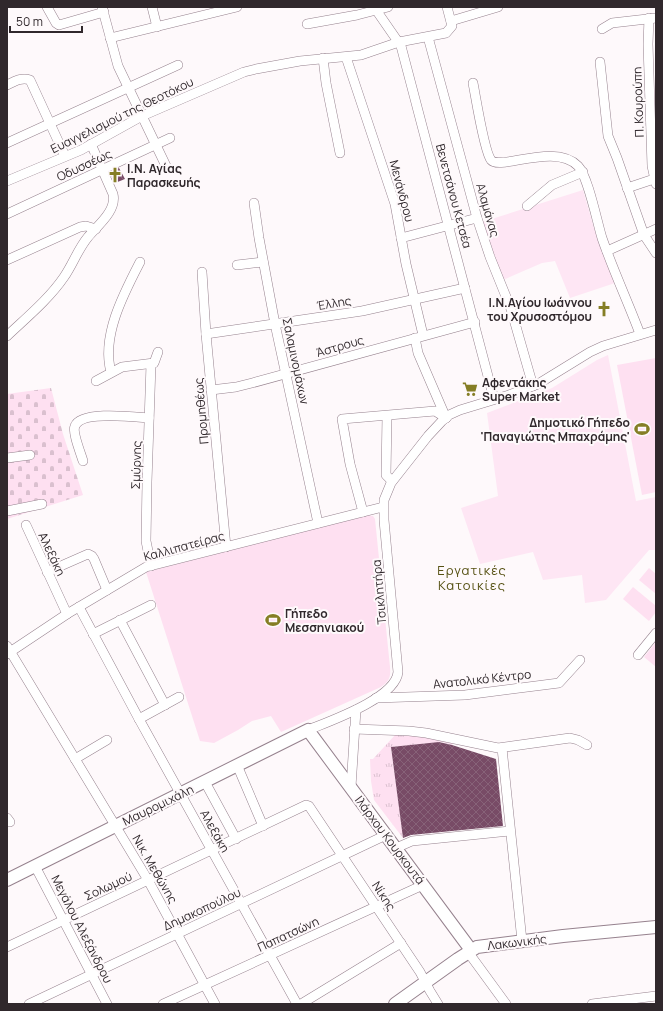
<svg xmlns="http://www.w3.org/2000/svg" width="663" height="1011" font-family="Manrope,sans-serif">
	<style>
		.built { fill: #fee6f4 }
		.grass { fill: url(#grass-tufts) }
		.cemetery { fill: url(#cemetery-stones) }
		.pitch { fill: #fee0f1 }
		.building { fill: url(#building-cross-hatch) }
		.lines { fill: none; stroke-linecap: round; stroke-linejoin: round }
		.minor-casing { stroke: #96828e; stroke-width: 10 }
		.major-casing { stroke: #96828e; stroke-width: 14 }
		.minor { stroke: #fff; stroke-width: 9 }
		.major { stroke: #fff; stroke-width: 12 }
		.labels { text-anchor: middle; dominant-baseline: central; stroke-width: 4; stroke-linejoin: round; paint-order: stroke }
		.street-label { font-size: 12px; fill: #30282c; stroke: #fef9fb }
		.poi-label { font-size: 12px; font-weight: bold; fill: #30282c; stroke: #fef9fb; text-anchor: start }
		.neighbourhood-label { font-size: 13px; letter-spacing: 1px; fill: #565113; stroke: #fef9fb }
	</style>
	<defs>
		<pattern id="grass-tufts" width="24" height="20" patternUnits="userSpaceOnUse"><rect width="24" height="20" fill="#fee0f1"/><path d="M3 7l-1-3M5 7V3M7 7l1-3M15 17l-1-3M17 17v-4M19 17l1-3" fill="none" stroke="#dac0cf"/></pattern>
		<pattern id="cemetery-stones" width="16" height="16" patternUnits="userSpaceOnUse"><rect width="16" height="16" fill="#fee0f1"/><path d="M2 7V4a2 2 0 0 1 4 0v3zM10 15v-3a2 2 0 0 1 4 0v3z" fill="#dac0cf"/></pattern>
		<pattern id="building-cross-hatch" width="8" height="8" patternUnits="userSpaceOnUse"><rect width="8" height="8" fill="#784b66"/><path d="M0 0l8 8M0 8l8-8" fill="none" stroke="#876278"/></pattern>
	</defs>
	<rect width="100%" height="100%" fill="#fef9fb"/>
	<g class="built">
		<path d="M583,190L594,228L615,283L570,298L555,261L542,263L503,280L489,245L482,222Z"/>
		<path d="M608,355L636,501L656,497V550H649L606,600L585,603L582,575L543,580L533,552L480,564L461,508L498,496L487,413L552,388L597,360Z"/>
	</g>
	<path class="grass" d="M396,734L438,738L453,743L452,745L442,742L391,747L403,838L374,800L371,781L370,759H373Z"/>
	<path class="cemetery" d="M51,388L63,434L83,495L7,519V394Z"/>
	<g class="pitch">
		<path d="M656,358V492L642,495L617,365Z"/>
		<path d="M366,515L373,516L375,519L390,667C391,677 389,682 381,687L281,732L271,716L252,721L238,730L214,743L200,741L146,572Z"/>
		<path d="M649,568L656,574V594L639,580Z"/>
		<path d="M633,587L656,606V612L649,621L623,599Z"/>
		<path d="M656,642V667L644,657Z"/>
	</g>
	<g class="building">
		<path d="M119,168L125,179L115,183L110,173Z"/>
		<path d="M439,742L452,745L496,759L503,826L411,835L403,838L391,747Z"/>
	</g>
	<g class="lines">
		<g class="minor-casing">
			<g id="minor">
				<path d="M47,7L56,23L59,25L104,12"/>
				<path d="M102,7L118,66L166,166"/>
				<path d="M152,7L157,27"/>
				<path d="M374,7L401,46L494,399"/>
				<path d="M649,18L648,44L652,166L656,184"/>
				<path d="M451,21L498,7"/>
				<path d="M307,24L357,15L388,7"/>
				<path d="M602,29L612,23L656,18"/>
				<path d="M428,37L477,218L490,257L511,309L533,386"/>
				<path d="M110,38L237,7"/>
				<path d="M346,57L395,204L406,264L423,335"/>
				<path d="M323,58L326,83L340,153"/>
				<path d="M600,62L608,136L617,158L644,235L656,253"/>
				<path d="M473,83C476,98 484,151 491,160C500,171 555,142 578,166C588,176 597,222 602,238C613,270 628,302 640,334"/>
				<path d="M7,85C15,81 22,77 30,80L65,156"/>
				<path d="M7,143L178,65"/>
				<path d="M7,181L81,150L142,116L244,72L256,69L300,61L361,55L399,42L446,33L452,26L447,7"/>
				<path d="M627,188L654,179"/>
				<path d="M254,203L259,238L275,324L318,523"/>
				<path d="M527,206L552,185L583,172"/>
				<path d="M7,214L170,138"/>
				<path d="M401,238L477,218"/>
				<path d="M607,251L656,229"/>
				<path d="M7,260L80,227L86,226L96,229"/>
				<path d="M237,265L263,262"/>
				<path d="M202,272L206,334L226,547"/>
				<path d="M206,334L362,311L465,288"/>
				<path d="M7,336C26,318 49,299 64,277C73,264 78,249 88,237C97,226 117,211 113,194L91,144"/>
				<path d="M415,338L418,353L446,418"/>
				<path d="M111,372C101,336 124,293 140,262"/>
				<path d="M96,381L122,367L154,363L158,352"/>
				<path d="M211,390L236,387L252,383L475,322"/>
				<path d="M387,416L386,475L392,481"/>
				<path d="M7,458L30,455"/>
				<path d="M83,461C81,454 72,432 75,426C81,410 135,417 149,418"/>
				<path d="M7,511L42,504"/>
				<path d="M363,512L350,464L342,419L435,411L446,418"/>
				<path d="M26,525L67,614"/>
				<path d="M151,566L146,541L147,482L151,364"/>
				<path d="M47,572L88,554L92,556L94,559L107,590"/>
				<path d="M79,607L139,719L297,1004"/>
				<path d="M120,620L165,705"/>
				<path d="M93,634L151,605"/>
				<path d="M7,646L148,880L215,1004"/>
				<path d="M7,654L67,614L146,567L383,507"/>
				<path d="M638,655L656,633"/>
				<path d="M376,698L465,695L559,683L580,660"/>
				<path d="M139,719L179,697"/>
				<path d="M354,729L409,731L426,733L498,748L570,738L578,740L587,745"/>
				<path d="M308,730C330,721 396,698 398,672L384,520V500L391,483L428,436L442,421L449,415L460,410L509,395L538,384L590,352L603,346L656,330"/>
				<path d="M502,748L522,941"/>
				<path d="M75,759L107,740"/>
				<path d="M237,765L263,826"/>
				<path d="M205,782L236,839"/>
				<path d="M351,787L356,710"/>
				<path d="M7,818L10,822"/>
				<path d="M396,848L412,841L510,831"/>
				<path d="M35,866L107,1004"/>
				<path d="M7,947L306,805L309,806L420,972L430,991L438,1004"/>
				<path d="M468,952L506,1004"/>
				<path d="M29,1004L386,835"/>
				<path d="M163,1004L423,885"/>
				<path d="M301,1004L401,943"/>
				<path d="M592,1004L656,996"/>
			</g>
		</g>
		<g class="major-casing">
			<g id="major">
				<path d="M7,880L308,730L471,950"/>
				<path d="M395,1004L458,959L477,947L563,936L656,927"/>
			</g>
		</g>
		<use href="#minor" class="minor"/>
		<use href="#major" class="major"/>
	</g>
	<defs>
		<g id="church-bare" transform="scale(1.2)"><path d="M-1.2-6h2.4v3.5h3.3v2.4h-3.3V6h-2.4V-.1h-3.3v-2.4h3.3Z" fill="#857e25" stroke="#fef9fb" stroke-width="2.5" paint-order="stroke"/></g>
		<g id="supermarket-bare" transform="scale(1.2)"><path d="M-6-5.5h2.5l.6 2H6L4.5 2H-2.5L-4.4-4H-6ZM-1.5 3.2a1.3 1.3 0 1 0 .1 0ZM3 3.2a1.3 1.3 0 1 0 .1 0Z" fill="#857e25" stroke="#fef9fb" stroke-width="2.5" paint-order="stroke"/></g>
		<g id="stadium-bare" transform="scale(1.2)"><path d="M0-5a6.5 5 0 1 0 0 10a6.5 5 0 1 0 0-10ZM-3.5-1.8h7v3.6h-7Z" fill="#857e25" stroke="#fef9fb" stroke-width="2.5" paint-order="stroke"/></g>
	</defs>
	<g fill-rule="evenodd">
		<use href="#church-bare" x="115" y="175"/>
		<use href="#church-bare" x="604" y="309"/>
		<use href="#supermarket-bare" x="470" y="389"/>
		<use href="#stadium-bare" x="642" y="429"/>
		<use href="#stadium-bare" x="273" y="620"/>
	</g>
	<g class="labels">
		<g class="street-label">
			<text transform="translate(638 102) rotate(-92)">Π. Κουρούπη</text>
			<text transform="translate(122 115) rotate(-26)">Ευαγγελισμού της Θεοτόκου</text>
			<text transform="translate(84 165) rotate(-25)">Οδυσσέως</text>
			<text transform="translate(402 191) rotate(75)">Μενάνδρου</text>
			<text transform="translate(454 196) rotate(75)">Βενετσάνου Κετσέα</text>
			<text transform="translate(488 210) rotate(74)">Αλαμάνας</text>
			<text transform="translate(334 303) rotate(-9)">Έλλης</text>
			<text transform="translate(340 346) rotate(-16)">Άστρους</text>
			<text transform="translate(296 361) rotate(78)">Σαλαμινομάχων</text>
			<text transform="translate(201 411) rotate(-95)">Προμηθέως</text>
			<text transform="translate(136 465) rotate(-88)">Σμύρνης</text>
			<text transform="translate(184 546) rotate(-15)">Καλλιπατείρας</text>
			<text transform="translate(52 554) rotate(65)">Αλεξάκη</text>
			<text transform="translate(379 592) rotate(-95)">Τσικλητήρα</text>
			<text transform="translate(482 679) rotate(-6)">Ανατολικό Κέντρο</text>
			<text transform="translate(158 805) rotate(-26)">Μαυρομιχάλη</text>
			<text transform="translate(215 831) rotate(61)">Αλεξάκη</text>
			<text transform="translate(390 840) rotate(53)">Ιλάρχου Κουρκουτά</text>
			<text transform="translate(155 869) rotate(60)">Νικ. Μεθώνης</text>
			<text transform="translate(108 886) rotate(-25)">Σολωμού</text>
			<text transform="translate(384 896) rotate(57)">Νίκης</text>
			<text transform="translate(202 909) rotate(-25)">Δημακοπούλου</text>
			<text transform="translate(82 929) rotate(63)">Μεγάλου Αλεξάνδρου</text>
			<text transform="translate(288 934) rotate(-25)">Παπατσώνη</text>
			<text transform="translate(517 942) rotate(-7)">Λακωνικής</text>
		</g>
		<g class="poi-label">
			<text x="127" y="168">Ι.Ν. Αγίας<tspan x="127" dy="14">Παρασκευής</tspan></text>
			<text x="592" y="302" text-anchor="end">Ι.Ν.Αγίου Ιωάννου<tspan x="592" dy="14">του Χρυσοστόμου</tspan></text>
			<text x="482" y="382">Αφεντάκης<tspan x="482" dy="14">Super Market</tspan></text>
			<text x="630" y="422" text-anchor="end">Δημοτικό Γήπεδο<tspan x="630" dy="14">'Παναγιώτης Μπαχράμης'</tspan></text>
			<text x="285" y="613">Γήπεδο<tspan x="285" dy="14">Μεσσηνιακού</tspan></text>
		</g>
		<g class="neighbourhood-label">
			<text x="472" y="570">Εργατικές<tspan x="472" dy="15">Κατοικίες</tspan></text>
		</g>
	</g>
	<rect width="663" height="1011" fill="none" stroke="#30282c" stroke-width="16"/>
	<path d="M10 26v6h72v-6" fill="none" stroke="#30282c" stroke-width="2"/>
	<text x="16" y="26" font-size="12" fill="#30282c" stroke="#fef9fb" stroke-width="3" paint-order="stroke">50 m</text>
</svg>
